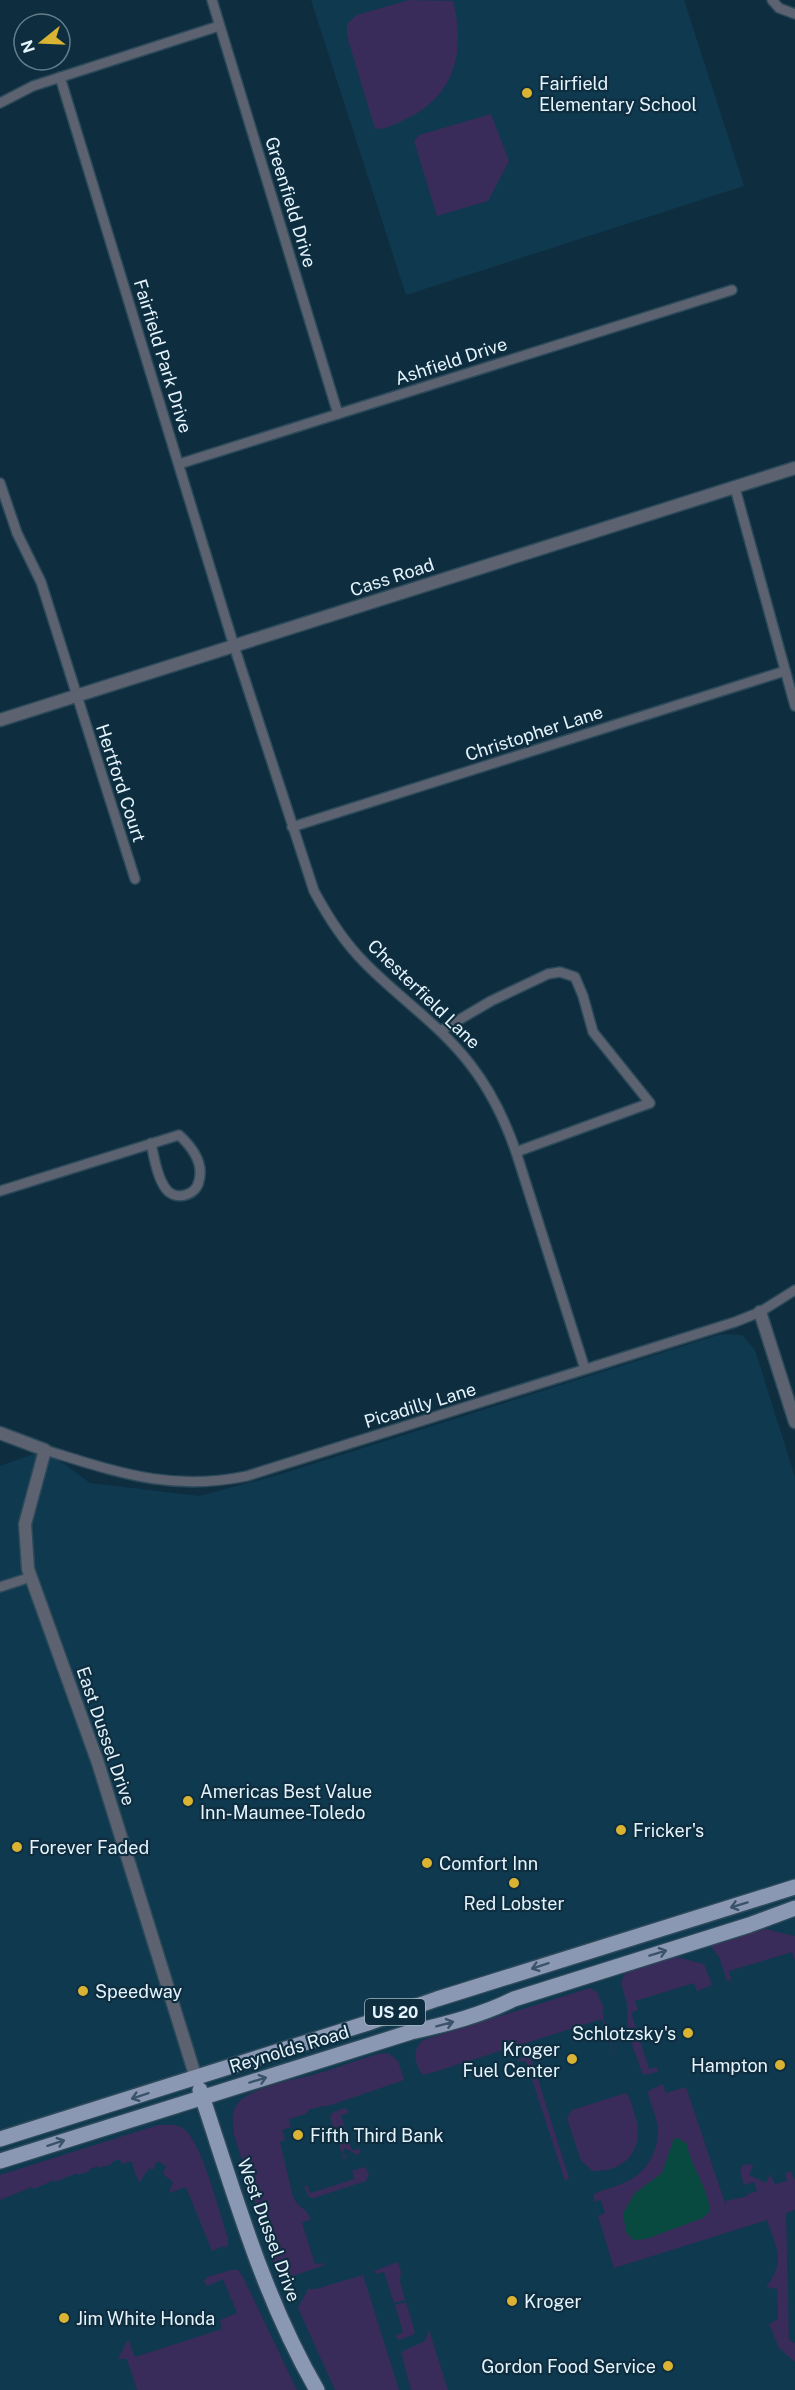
<svg xmlns="http://www.w3.org/2000/svg" width="795" height="2390" font-family="'Public Sans',sans-serif">
	<style>
		.built { fill: #0f394f }
		.green { fill: #392c5a }
		.water { fill: #084a3f }
		.lines { fill: none; stroke-linecap: round; stroke-linejoin: round }
		.minor-casing { stroke: #2c4a5a; stroke-width: 12 }
		.tertiary-casing { stroke: #2c4a5a; stroke-width: 15 }
		.primary-casing { stroke: #2c4a5a; stroke-width: 18 }
		.minor { stroke: #5c626f; stroke-width: 9 }
		.tertiary { stroke: #5c626f; stroke-width: 12 }
		.primary { stroke: #8b98b3; stroke-width: 15 }
		.oneway { stroke: #3a5368 }
		.poi-dot { fill: #dab333; stroke: #0e2e40; stroke-width: 2 }
		.labels { text-anchor: middle; dominant-baseline: central; stroke-width: 4.5; stroke-linejoin: round; paint-order: stroke }
		.shield { fill: #0e2e40; stroke: #a4b8c4; stroke-width: 1.5 }
		.shield-label { font-size: 16px; font-weight: bold; fill: #e5f3fc }
		.poi-label { font-size: 18px; fill: #e5f3fc; stroke: #0e2e40; text-anchor: start }
		.street-label { font-size: 18px; fill: #e5f3fc; stroke: #0e2e40 }
	</style>
	<rect width="100%" height="100%" fill="#0e2e40"/>
	<g class="built">
		<path d="M311,0H684L744,186L406,295Z"/>
		<path d="M721,1334L742,1335L755,1350L795,1477V2390H0V1466L45,1450L90,1483L199,1496L278,1475Z"/>
	</g>
	<g class="green">
		<path d="M409,0L453,1C466,51 455,96 406,119C396,124 387,129 375,129L347,36V24L357,15Z"/>
		<path d="M491,114L509,161L488,201L437,216L414,141L419,135Z"/>
		<path d="M761,1928L795,1936V1960L792,1952L729,1971L731,1980L727,1981L719,1957L709,1944Z"/>
		<path d="M672,1956L704,1964L712,1985L697,1991L694,1983L635,2001L638,2010L631,2013L649,2069L657,2067L658,2072L643,2075L628,2033L627,2004L621,1983L624,1975L631,1969Z"/>
		<path d="M590,1988L597,1992L604,2009L602,2012L618,2065L602,2019L434,2072L423,2075C414,2064 412,2049 423,2040Z"/>
		<path d="M388,2053L398,2061L404,2080L331,2105L310,2109L306,2114L289,2119L291,2127L282,2130L285,2140L280,2142L293,2197C297,2207 307,2208 311,2219L302,2223L315,2264L322,2263L325,2265L293,2276L281,2274L275,2266L234,2135C233,2124 230,2113 238,2103C253,2086 294,2080 316,2074C337,2068 357,2060 378,2054Z"/>
		<path d="M526,2055L532,2060L569,2178L565,2181L526,2061H516Z"/>
		<path d="M663,2084L666,2093L686,2087L726,2206L725,2201L748,2196V2194L757,2191L754,2182L744,2185L740,2171L743,2165L750,2164L753,2166L749,2175L766,2183L770,2174L775,2184L787,2181L785,2173L791,2171L795,2180V2210L786,2213L789,2340L795,2343V2362L779,2348L769,2324L778,2319L777,2289L766,2287C787,2260 776,2249 767,2220L614,2268L598,2216L605,2213L601,2200L593,2202L594,2194C604,2189 616,2187 626,2182C648,2172 661,2148 657,2123C655,2112 649,2102 648,2091Z"/>
		<path d="M626,2093C631,2099 632,2107 635,2115C645,2147 628,2172 593,2171L581,2161L567,2118L572,2110Z"/>
		<path d="M345,2108L349,2112L341,2116L352,2150L359,2149L361,2152L357,2155L345,2148L342,2154L347,2156L344,2160L330,2117L333,2112Z"/>
		<path d="M158,2125C167,2125 177,2123 185,2130C202,2144 220,2214 228,2238V2248L223,2246L212,2251L186,2187L169,2193L173,2182L163,2174L166,2166L157,2161L153,2170L149,2168L139,2183L131,2161L122,2164L120,2159L112,2162V2164L99,2168L98,2166L90,2169V2171L78,2175L77,2173L55,2182L54,2180L34,2189L32,2187L0,2200V2175Z"/>
		<path d="M363,2167L366,2168L369,2174L366,2181L314,2198L309,2197L304,2187L306,2185L311,2193L354,2179L352,2171Z"/>
		<path d="M398,2262L401,2271L400,2281L405,2300L394,2303L384,2272L377,2274L374,2271Z"/>
		<path d="M231,2270H238L243,2277L297,2390H137L127,2359H118L127,2341H129L135,2357L222,2329L220,2320L237,2313L223,2279L207,2286L204,2281L207,2277Z"/>
		<path d="M363,2275L399,2390H335L298,2308L308,2289H316Z"/>
		<path d="M406,2302L415,2332L413,2335L399,2340L395,2336L403,2332L395,2305Z"/>
		<path d="M429,2330L448,2390H411L401,2352L425,2341Z"/>
	</g>
	<path class="water" d="M674,2138L680,2139L687,2144C691,2168 708,2187 710,2211L703,2218L646,2239L633,2240L626,2232L623,2213L635,2193L662,2173Z"/>
	<g class="lines">
		<g class="minor-casing">
			<g id="minor">
				<path d="M212,0L338,414"/>
				<path d="M772,0L779,8L795,14"/>
				<path d="M60,77L234,646L314,891C328,917 343,941 364,962C398,997 440,1025 470,1064C491,1091 505,1120 516,1152L585,1369"/>
				<path d="M0,103L33,86L219,26"/>
				<path d="M179,464L732,290"/>
				<path d="M0,483L17,533L41,582L135,879"/>
				<path d="M735,488L795,706"/>
				<path d="M292,827L785,671"/>
				<path d="M440,1031L491,1001L548,974L560,972L575,977L583,996L593,1032L650,1103L516,1152"/>
				<path d="M0,1191L179,1135C191,1146 204,1163 199,1181C196,1196 175,1201 166,1189C157,1177 154,1157 151,1143"/>
				<path d="M45,1450C117,1472 170,1492 247,1476L735,1322L760,1312L795,1290"/>
				<path d="M0,1587L31,1577"/>
			</g>
		</g>
		<g class="tertiary-casing">
			<g id="tertiary">
				<path d="M0,720L795,468"/>
				<path d="M760,1312L795,1422"/>
				<path d="M0,1433L45,1450L25,1524L28,1569L98,1763L196,2078"/>
			</g>
		</g>
		<g class="primary-casing">
			<g id="primary">
				<path d="M200,2090C234,2192 263,2297 317,2390"/>
				<path d="M0,2139L371,2022L437,1999L795,1887"/>
				<path d="M0,2161L411,2032C447,2024 482,2015 514,1999L749,1925L795,1908"/>
			</g>
		</g>
		<use href="#minor" class="minor"/>
		<use href="#tertiary" class="tertiary"/>
		<use href="#primary" class="primary"/>
	</g>
	<defs><path id="oneway-shaft" d="M-6 0H5M1.5-3L5.5 0L1.5 3" fill="none" stroke-width="1.6" stroke-linecap="round" stroke-linejoin="round" transform="scale(1.5)"/></defs>
	<g class="oneway">
		<use href="#oneway-shaft" transform="translate(739 1905) rotate(163)"/>
		<use href="#oneway-shaft" transform="translate(658 1953) rotate(-17)"/>
		<use href="#oneway-shaft" transform="translate(540 1966) rotate(162)"/>
		<use href="#oneway-shaft" transform="translate(445 2024) rotate(-15)"/>
		<use href="#oneway-shaft" transform="translate(258 2080) rotate(-17)"/>
		<use href="#oneway-shaft" transform="translate(140 2096) rotate(162)"/>
		<use href="#oneway-shaft" transform="translate(56 2143) rotate(-18)"/>
	</g>
	<g class="poi-dot">
		<circle cx="527" cy="93" r="6"/>
		<circle cx="188" cy="1801" r="6"/>
		<circle cx="621" cy="1830" r="6"/>
		<circle cx="17" cy="1847" r="6"/>
		<circle cx="427" cy="1863" r="6"/>
		<circle cx="514" cy="1883" r="6"/>
		<circle cx="83" cy="1991" r="6"/>
		<circle cx="688" cy="2033" r="6"/>
		<circle cx="572" cy="2059" r="6"/>
		<circle cx="780" cy="2065" r="6"/>
		<circle cx="298" cy="2135" r="6"/>
		<circle cx="512" cy="2301" r="6"/>
		<circle cx="64" cy="2318" r="6"/>
		<circle cx="668" cy="2366" r="6"/>
	</g>
	<g class="labels">
		<rect class="shield" x="365" y="1999" width="60" height="26" rx="4.5"/>
		<g class="shield-label">
			<text x="395" y="2012">US 20</text>
		</g>
		<g class="poi-label">
			<text x="539" y="83">Fairfield<tspan x="539" dy="21">Elementary School</tspan></text>
			<text x="200" y="1791">Americas Best Value<tspan x="200" dy="21">Inn-Maumee-Toledo</tspan></text>
			<text x="633" y="1830">Fricker's</text>
			<text x="29" y="1847">Forever Faded</text>
			<text x="439" y="1863">Comfort Inn</text>
			<text x="514" y="1903" text-anchor="middle">Red Lobster</text>
			<text x="95" y="1991">Speedway</text>
			<text x="676" y="2033" text-anchor="end">Schlotzsky's</text>
			<text x="560" y="2049" text-anchor="end">Kroger<tspan x="560" dy="21">Fuel Center</tspan></text>
			<text x="768" y="2065" text-anchor="end">Hampton</text>
			<text x="310" y="2135">Fifth Third Bank</text>
			<text x="524" y="2301">Kroger</text>
			<text x="76" y="2318">Jim White Honda</text>
			<text x="656" y="2366" text-anchor="end">Gordon Food Service</text>
		</g>
		<g class="street-label">
			<text transform="translate(291 202) rotate(73)">Greenfield Drive</text>
			<text transform="translate(163 356) rotate(73)">Fairfield Park Drive</text>
			<text transform="translate(451 361) rotate(-18)">Ashfield Drive</text>
			<text transform="translate(392 577) rotate(-18)">Cass Road</text>
			<text transform="translate(534 733) rotate(-18)">Christopher Lane</text>
			<text transform="translate(121 783) rotate(72)">Hertford Court</text>
			<text transform="translate(424 994) rotate(44)">Chesterfield Lane</text>
			<text transform="translate(420 1405) rotate(-17)">Picadilly Lane</text>
			<text transform="translate(106 1736) rotate(71)">East Dussel Drive</text>
			<text transform="translate(289 2049) rotate(-17)">Reynolds Road</text>
			<text transform="translate(269 2230) rotate(70)">West Dussel Drive</text>
		</g>
	</g>
	<g transform="translate(42 42) rotate(252)"><circle r="28" fill="#0e2e40" stroke="#647d8b" stroke-width="1.5"/>
	<path d="M0-4.5L10 22L0 15L-10 22Z" fill="#dab333"/>
	<text y="-9" font-size="16" font-weight="bold" text-anchor="middle" fill="#e5f3fc">N</text>
	</g>
</svg>
